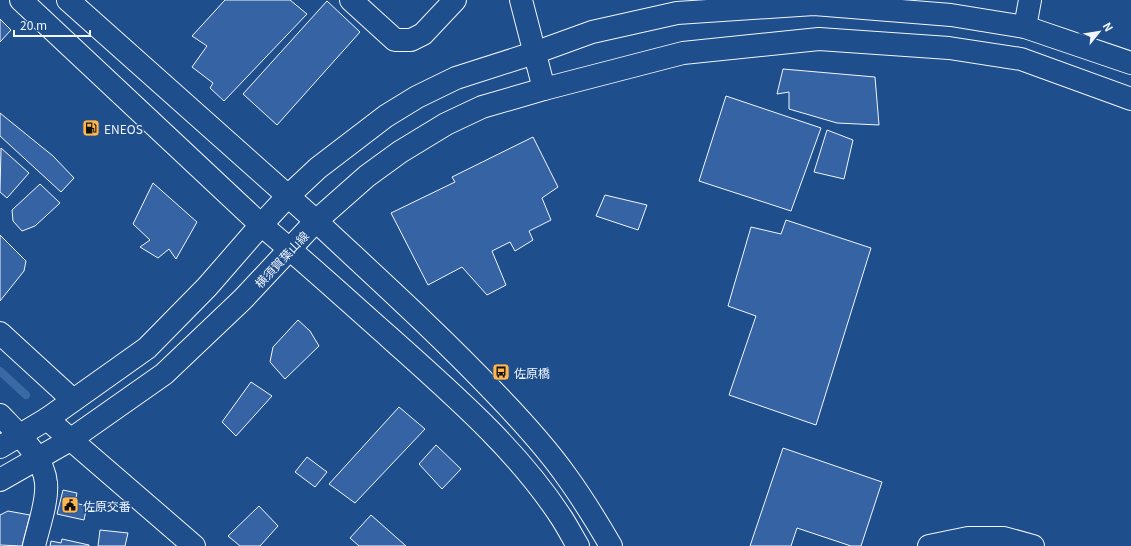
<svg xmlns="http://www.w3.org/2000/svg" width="1131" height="546" font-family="Georgia,'Noto Sans JP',serif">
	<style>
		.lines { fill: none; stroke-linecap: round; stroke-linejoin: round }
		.stream { stroke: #3b69a3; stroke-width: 8 }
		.building { fill: #3563a3; stroke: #f2f6ff }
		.minor-casing { stroke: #f2f6ff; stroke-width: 24 }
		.major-casing { stroke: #f2f6ff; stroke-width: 24 }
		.minor { stroke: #1f4e8c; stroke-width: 22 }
		.major { stroke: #1f4e8c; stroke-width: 22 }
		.labels { text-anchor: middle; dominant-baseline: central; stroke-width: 3; stroke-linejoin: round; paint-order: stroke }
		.poi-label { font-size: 12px; fill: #f2f6ff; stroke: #1f4e8c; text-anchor: start }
		.street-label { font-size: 12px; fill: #f2f6ff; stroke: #1f4e8c }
	</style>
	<rect width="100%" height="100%" fill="#1f4e8c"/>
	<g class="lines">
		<path class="stream" d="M0,371L26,395"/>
	</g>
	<g class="building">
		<path d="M225,0H290L307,14L224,101L210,88L213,83L192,67L207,46L192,36Z"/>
		<path d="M327,1L360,32L277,125L243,94Z"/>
		<path d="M0,19L11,30L0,42Z"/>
		<path d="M783,69L875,77L879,125L837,123L789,109V92L777,94Z"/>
		<path d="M726,96L821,128L791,211L699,181Z"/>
		<path d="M0,113L53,156L74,178L61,192L0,136Z"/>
		<path d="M827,130L853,140L844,179L814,172Z"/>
		<path d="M533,137L558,187L542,198L551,220L529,231L533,240L515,251L510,242L492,251L506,285L487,295L462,267L428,285L391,213L455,182L452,177Z"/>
		<path d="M1,148L29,173L7,198L0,192Z"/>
		<path d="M153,183L197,222L176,259L169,249L158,258L140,247L150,240L133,224Z"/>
		<path d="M40,184L60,203L35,226L22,231L13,221L12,210Z"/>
		<path d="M605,195L647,205L638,230L596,216Z"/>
		<path d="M786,220L871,248L816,425L729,395L756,316L728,306L751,227L781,234Z"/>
		<path d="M0,235L26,261L24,271L0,301Z"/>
		<path d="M298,320L310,331L319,346L285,379L270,362L273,347Z"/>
		<path d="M251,382L272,396L236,436L222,422Z"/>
		<path d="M399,407L425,429L355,503L329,484Z"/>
		<path d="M436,445L461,469L442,489L419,464Z"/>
		<path d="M783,448L882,482L861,546H851L797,528L791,546H750Z"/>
		<path d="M307,457L327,472L315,487L295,472Z"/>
		<path d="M63,490L77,493L75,503L87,506L84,520L57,514Z"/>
		<path d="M259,506L278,526L260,546H240L228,536Z"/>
		<path d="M8,511L30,515L22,546L0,545V515Z"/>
		<path d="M371,515L406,546H359L350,538Z"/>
		<path d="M100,530L128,533L125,546H98Z"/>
		<path d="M62,539L89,545V546H50L51,541L61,543Z"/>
	</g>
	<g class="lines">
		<g class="minor-casing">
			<g id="minor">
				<path d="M351,0L395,40H411L423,34L455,0"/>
				<path d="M521,0L544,89"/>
				<path d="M1025,27L1030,0"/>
				<path d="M0,333L73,400"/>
				<path d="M0,415C17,433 44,457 46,483C48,501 38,528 34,546"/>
				<path d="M47,419L194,546"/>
				<path d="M578,546C572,536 567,526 561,517C516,448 450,392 389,337C347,300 305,261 261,225L287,197L318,168L386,116L417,97L456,78L534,53L592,32L677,13L814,4L951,15L1025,27L1131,63"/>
				<path d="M611,546C597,522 583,499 567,477C546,447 521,420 496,394C439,334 377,278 316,221L367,176L400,152L446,124L482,107L544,89L683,53L819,39L949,48L1021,59L1131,99"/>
				<path d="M929,546L968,538H1004L1033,546"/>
			</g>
		</g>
		<g class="major-casing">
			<g id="major">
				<path d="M0,447L47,419L147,348L207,287L261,225L21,0"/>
				<path d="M0,480L70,440L164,374L243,299L316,221L68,0"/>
			</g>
		</g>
		<use href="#minor" class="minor"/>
		<use href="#major" class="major"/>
	</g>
	<defs>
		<g id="fuel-square" transform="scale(0.9)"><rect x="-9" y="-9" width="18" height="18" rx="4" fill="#ffb74d" stroke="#1f4e8c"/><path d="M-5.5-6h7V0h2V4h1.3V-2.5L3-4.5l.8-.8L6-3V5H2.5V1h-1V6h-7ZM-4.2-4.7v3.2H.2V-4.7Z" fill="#111"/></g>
		<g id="bus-square" transform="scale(0.9)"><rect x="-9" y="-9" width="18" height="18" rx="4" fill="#ffb74d" stroke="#1f4e8c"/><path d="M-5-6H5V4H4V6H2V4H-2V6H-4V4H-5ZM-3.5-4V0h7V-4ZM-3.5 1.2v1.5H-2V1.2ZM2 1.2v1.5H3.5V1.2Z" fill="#111"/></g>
		<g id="civic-square" transform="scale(0.9)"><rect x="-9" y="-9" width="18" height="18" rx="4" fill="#ffb74d" stroke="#1f4e8c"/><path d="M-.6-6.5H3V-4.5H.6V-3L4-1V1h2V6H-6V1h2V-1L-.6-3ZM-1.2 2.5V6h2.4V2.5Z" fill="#111"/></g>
	</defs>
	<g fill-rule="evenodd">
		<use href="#fuel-square" x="91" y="128"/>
		<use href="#bus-square" x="501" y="372"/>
		<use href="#civic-square" x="70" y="505"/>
	</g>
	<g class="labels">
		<g class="poi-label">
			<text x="104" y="128">ENEOS</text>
			<text x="514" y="372">佐原橋</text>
			<text x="83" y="505">佐原交番</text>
		</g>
		<g class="street-label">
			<text transform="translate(281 259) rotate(-47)">横須賀葉山線</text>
		</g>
	</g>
	<g transform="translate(1099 32) rotate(60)" stroke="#1f4e8c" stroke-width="3" paint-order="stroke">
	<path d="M0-3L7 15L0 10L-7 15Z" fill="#f2f6ff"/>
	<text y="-6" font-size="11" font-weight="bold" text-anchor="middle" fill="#f2f6ff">N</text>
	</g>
	<path d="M14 30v6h76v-6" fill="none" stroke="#f2f6ff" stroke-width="2"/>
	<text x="20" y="30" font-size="12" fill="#f2f6ff" stroke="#1f4e8c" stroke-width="3" paint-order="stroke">20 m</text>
</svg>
